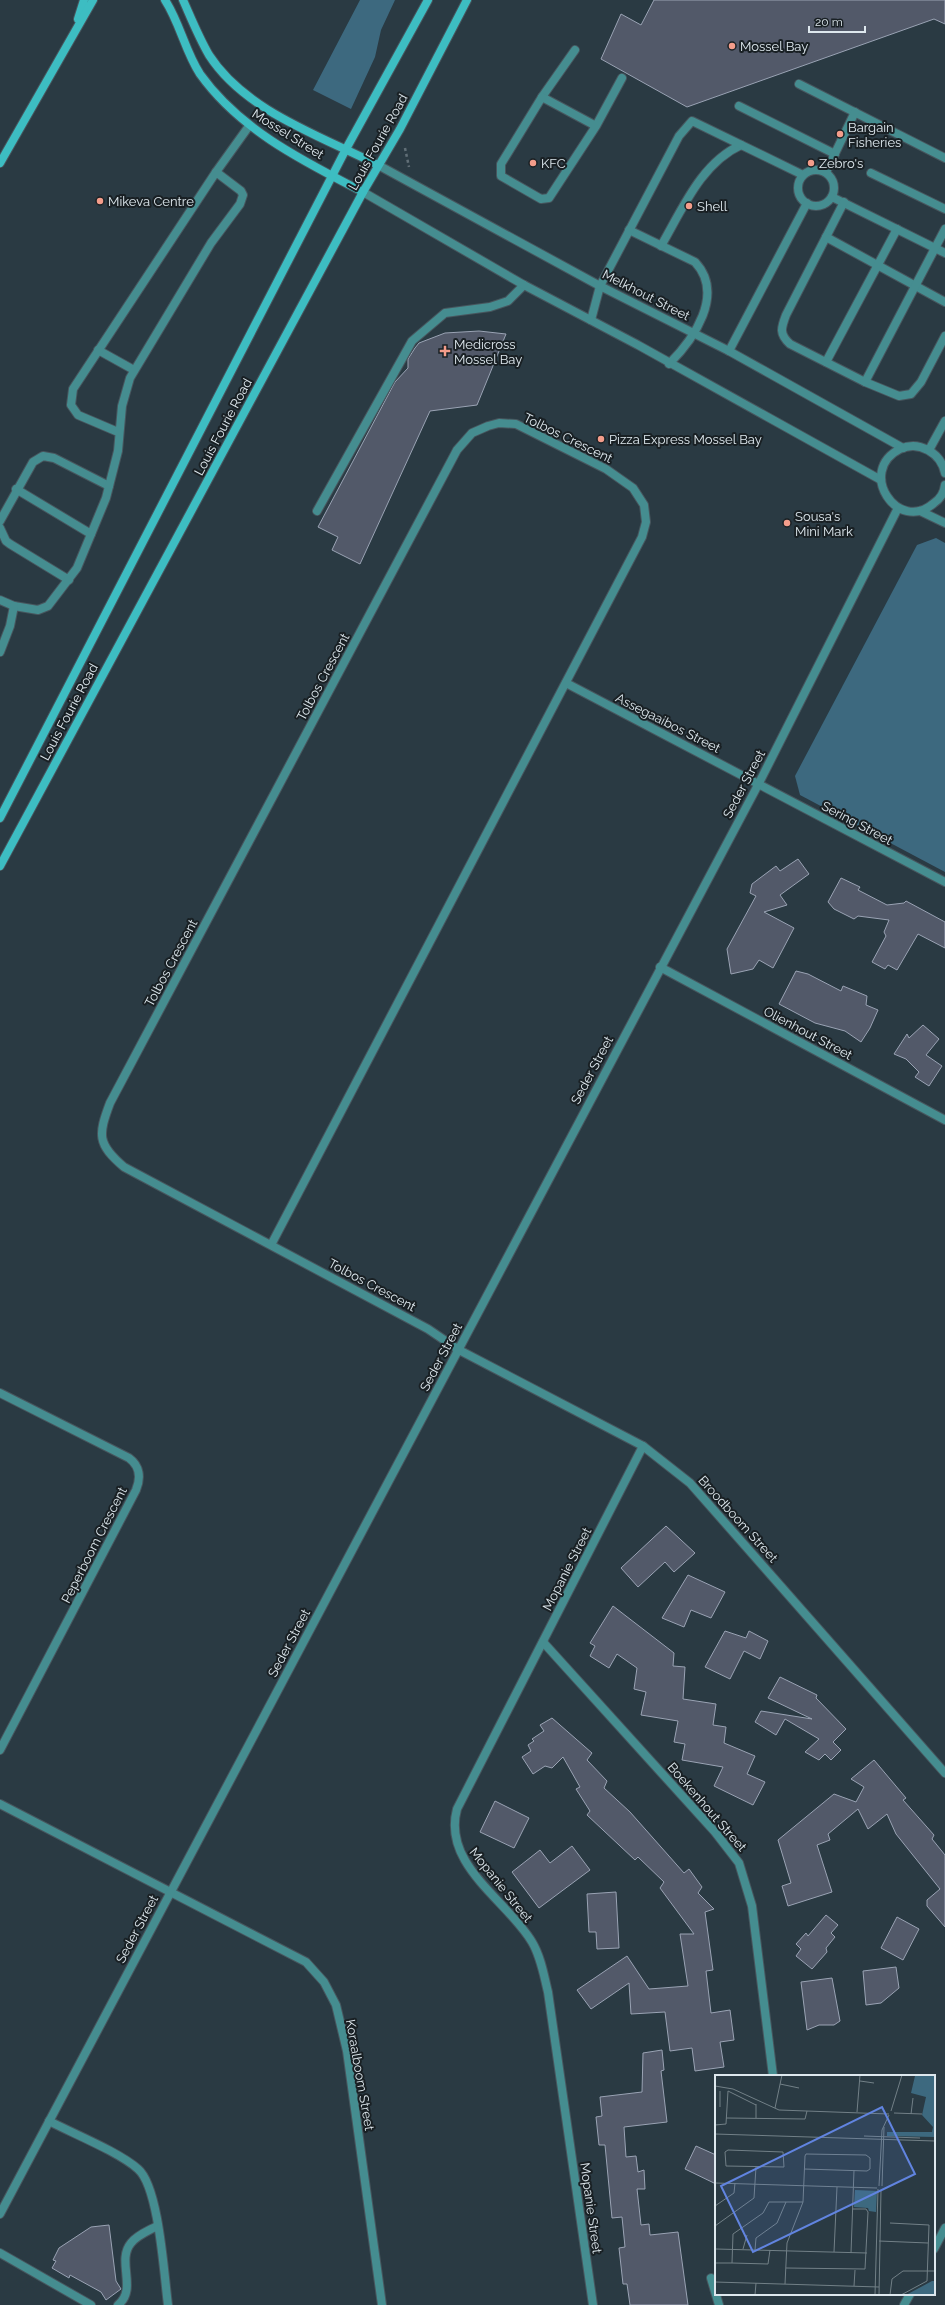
<svg xmlns="http://www.w3.org/2000/svg" width="945" height="2305" font-family="Raleway,sans-serif">
	<style>
		.green { fill: #3d697f }
		.building { fill: #525969; stroke: #9aa3b4 }
		.lines { fill: none; stroke-linecap: round; stroke-linejoin: round }
		.lane-casing { stroke: #47565e; stroke-width: 10 }
		.street-casing { stroke: #47565e; stroke-width: 10 }
		.secondary-casing { stroke: #47565e; stroke-width: 10 }
		.path { stroke: #616f77; stroke-width: 2.5; stroke-dasharray: 3 3; stroke-linecap: butt }
		.lane { stroke: #458d90; stroke-width: 8 }
		.street { stroke: #458d90; stroke-width: 8 }
		.secondary { stroke: #3dbdc2; stroke-width: 8 }
		.poi-dot { fill: #f49d8b; stroke: #192024; stroke-width: 1.5 }
		.labels { text-anchor: middle; dominant-baseline: central; stroke-width: 4; stroke-linejoin: round; paint-order: stroke }
		.poi-label { font-size: 13px; fill: #dee8ee; stroke: #192024; text-anchor: start }
		.street-label { font-size: 13px; fill: #dee8ee; stroke: #192024 }
		.inset-road { fill: none; stroke: #728087; stroke-width: 1 }
		.view { fill: #6184e0; fill-opacity: 0.15; stroke: #6184e0; stroke-width: 2 }
		.inset-edge { fill: none; stroke: #dee8ee; stroke-width: 2 }
	</style>
	<rect width="100%" height="100%" fill="#2a3a43"/>
	<g class="green">
		<path d="M360,0H395L381,30L375,57L351,109L313,90Z"/>
		<path d="M936,538L945,543V872L800,795L795,776L917,545Z"/>
	</g>
	<g class="building">
		<path d="M654,0H945V24L934,19L687,107L601,59L621,14L641,25Z"/>
		<path d="M479,331L506,334L477,405L430,411L360,564L332,550L338,537L318,527L395,382L408,368V359L415,348L419,343L445,333Z"/>
		<path d="M798,859L809,874L780,895L787,905L764,912L794,928L773,968L759,960L753,969L731,974L727,949L756,896L750,893L752,884L776,866L780,871Z"/>
		<path d="M841,878L860,887L858,890L887,905L904,903L906,901L945,922V948L918,934L897,970L888,965L885,969L872,962L886,936L884,932L889,920L858,916L854,919L834,909L828,902Z"/>
		<path d="M796,971L808,974L841,991L843,986L867,996L866,1005L878,1010L870,1028L861,1042L845,1031L815,1023L779,1004Z"/>
		<path d="M923,1025L939,1039L926,1055L942,1066L929,1086L915,1077L919,1072L906,1059L894,1054L907,1034L909,1038Z"/>
		<path d="M666,1526L695,1553L674,1572L665,1562L638,1587L621,1568Z"/>
		<path d="M688,1575L725,1592L711,1618L691,1610L684,1627L662,1618Z"/>
		<path d="M613,1606L674,1653L673,1666L685,1667L683,1699L716,1704L713,1725L726,1727L724,1743L755,1756L747,1774L765,1782L753,1805L714,1786L723,1767L682,1760L685,1744L674,1742L678,1721L641,1715L646,1692L634,1689L637,1668L617,1654L609,1668L590,1656L595,1646L590,1643Z"/>
		<path d="M725,1631L746,1638L749,1631L768,1641L760,1659L744,1651L730,1679L705,1667Z"/>
		<path d="M780,1677L817,1695L816,1698L846,1729L833,1742L841,1750L831,1760L825,1754L819,1760L805,1752L819,1739L785,1719L776,1735L755,1722L761,1711L812,1719L768,1698Z"/>
		<path d="M552,1718L592,1753L587,1760L607,1781L604,1788L630,1812L684,1873L689,1869L702,1887L698,1893L714,1909L705,1912L713,1970L706,1971L711,2013L730,2010L734,2040L720,2042L724,2067L695,2071L692,2048L670,2051L665,2012L631,2014L629,1983L591,2009L577,1990L627,1956L649,1989L688,1986L680,1934H694L660,1888L664,1882L638,1857L635,1860L587,1815L590,1811L576,1789L580,1787L563,1757L552,1768L545,1766L533,1774L522,1757L531,1751L528,1745L534,1741L532,1739L544,1731L540,1725Z"/>
		<path d="M874,1760L906,1798L903,1800L934,1835L932,1839L945,1855V1927L927,1906V1900L940,1889L896,1834L887,1814L868,1829L858,1809L828,1834L830,1840L817,1845L832,1892L788,1906L782,1886L791,1883L778,1840L834,1794L856,1802L864,1787L851,1779Z"/>
		<path d="M495,1801L529,1818L514,1848L480,1832Z"/>
		<path d="M572,1846L590,1870L539,1908L512,1872L540,1850L550,1863Z"/>
		<path d="M616,1892L619,1948L597,1949L596,1932H589L587,1894Z"/>
		<path d="M826,1915L838,1925L831,1933L835,1937L826,1948L827,1952L812,1969L796,1956L801,1949L796,1944L806,1933L808,1936Z"/>
		<path d="M897,1917L919,1929L903,1960L881,1948Z"/>
		<path d="M896,1967L899,1988L881,2003L866,2005L863,1971Z"/>
		<path d="M832,1978L840,2021L834,2025H819L807,2030L801,1982Z"/>
		<path d="M662,2050L664,2070L661,2071L667,2122L624,2127L626,2157L636,2156L638,2172L644,2170L645,2189H637L641,2225L649,2224L650,2235L678,2232L688,2305H630L627,2284H623L619,2248L625,2247L622,2217L612,2218L605,2145H599L596,2117L602,2116L600,2097L642,2092L643,2053Z"/>
		<path d="M696,2146L716,2155V2184L685,2169Z"/>
		<path d="M109,2225L116,2281L121,2289L106,2300L101,2292L70,2275L69,2278L52,2268L56,2261L53,2260L59,2248L91,2227Z"/>
	</g>
	<g class="lines">
		<g class="lane-casing">
			<g id="lane">
				<path d="M799,84L945,158"/>
				<path d="M542,97L575,50"/>
				<path d="M739,106L835,154"/>
				<path d="M596,126L542,97L501,164V176L541,199L549,198L596,126L622,78"/>
				<circle cx="816" cy="188" r="18"/>
				<path d="M216,172L249,126"/>
				<path d="M826,172L855,112"/>
				<path d="M871,173L945,209"/>
				<path d="M832,197L945,253"/>
				<path d="M844,202L786,315C781,328 779,334 790,344L865,382L899,396L911,394L921,382L945,336"/>
				<path d="M629,230L695,262C725,294 694,339 669,364"/>
				<path d="M826,237L945,302"/>
				<path d="M661,246C682,210 701,163 741,145"/>
				<path d="M591,320L600,286L679,136L692,121L803,175"/>
				<path d="M98,350L134,370"/>
				<path d="M729,351L807,203"/>
				<path d="M826,362L897,229"/>
				<path d="M865,382L945,229"/>
				<path d="M929,450L945,421"/>
				<path d="M16,489L91,534"/>
				<path d="M317,511L412,341L445,313L490,307L508,301L524,285"/>
				<path d="M0,521L33,462L43,456L54,458L109,486"/>
				<path d="M0,528L6,541L10,544L69,580"/>
				<path d="M0,600L14,606L38,610L48,606L77,568L106,498L118,451L122,406L130,378L211,243L240,204L243,195L241,191L216,172L73,389L71,405L78,415L118,432"/>
				<path d="M0,652L10,626L14,606"/>
				<path d="M0,2253L91,2305"/>
				<path d="M118,2305C138,2289 116,2261 131,2243C137,2235 148,2231 157,2226"/>
			</g>
		</g>
		<g class="street-casing">
			<g id="street">
				<path d="M378,165L600,286L729,351L903,448"/>
				<path d="M363,192L524,285L638,345L881,480"/>
				<path d="M945,473C941,453 919,440 900,449C856,471 898,535 934,503C940,499 944,493 945,485"/>
				<path d="M920,511L945,523"/>
				<path d="M566,683L945,882"/>
				<path d="M660,967L945,1120"/>
				<path d="M271,1245L642,537L646,522L644,505L633,488L606,469L516,424L499,423L488,426L472,433L457,450L110,1103C98,1135 97,1144 124,1167L428,1329L459,1350L643,1446L690,1483L945,1773"/>
				<path d="M0,1393L129,1458C140,1466 141,1478 136,1490L0,1750"/>
				<path d="M543,1642L715,1832L739,1863L752,1906L773,2076"/>
				<path d="M0,1804L306,1962L324,1982L336,2005L347,2051L382,2305"/>
				<path d="M49,2121C74,2134 119,2152 138,2169C159,2187 164,2275 168,2305"/>
				<path d="M0,2214L759,783L898,508"/>
				<path d="M934,2249L945,2228"/>
				<path d="M711,2278L719,2305"/>
				<path d="M593,2305L548,1992C544,1976 541,1957 532,1942C507,1900 442,1865 457,1809L643,1446"/>
				<path d="M904,2305L910,2294"/>
			</g>
		</g>
		<g class="secondary-casing">
			<g id="secondary">
				<path d="M165,0C180,23 185,51 200,74C240,130 303,161 363,192"/>
				<path d="M183,0C191,18 199,38 209,55C245,111 321,136 378,165"/>
				<path d="M78,19L84,0"/>
				<path d="M0,163L93,0"/>
				<path d="M0,818L346,149L428,0"/>
				<path d="M0,866L363,192L400,129L467,0"/>
			</g>
		</g>
		<path class="path" d="M405,148L409,167"/>
		<use href="#lane" class="lane"/>
		<use href="#street" class="street"/>
		<use href="#secondary" class="secondary"/>
	</g>
	<g class="poi-dot">
		<circle cx="732" cy="46" r="4"/>
		<circle cx="840" cy="134" r="4"/>
		<circle cx="533" cy="163" r="4"/>
		<circle cx="811" cy="163" r="4"/>
		<circle cx="100" cy="201" r="4"/>
		<circle cx="689" cy="206" r="4"/>
		<path d="M443 345h4v4h4v4h-4v4h-4v-4h-4v-4h4z"/>
		<circle cx="601" cy="439" r="4"/>
		<circle cx="787" cy="523" r="4"/>
	</g>
	<g class="labels">
		<g class="poi-label">
			<text x="740" y="46">Mossel Bay</text>
			<text x="848" y="127">Bargain<tspan x="848" dy="15">Fisheries</tspan></text>
			<text x="541" y="163">KFC</text>
			<text x="819" y="163">Zebro's</text>
			<text x="108" y="201">Mikeva Centre</text>
			<text x="697" y="206">Shell</text>
			<text x="454" y="344">Medicross<tspan x="454" dy="15">Mossel Bay</tspan></text>
			<text x="609" y="439">Pizza Express Mossel Bay</text>
			<text x="795" y="516">Sousa's<tspan x="795" dy="15">Mini Mark</tspan></text>
		</g>
		<g class="street-label">
			<text transform="translate(288 134) rotate(32)">Mossel Street</text>
			<text transform="translate(378 142) rotate(-61)">Louis Fourie Road</text>
			<text transform="translate(646 295) rotate(27)">Melkhout Street</text>
			<text transform="translate(223 427) rotate(-62)">Louis Fourie Road</text>
			<text transform="translate(568 438) rotate(26)">Tolbos Crescent</text>
			<text transform="translate(323 677) rotate(-62)">Tolbos Crescent</text>
			<text transform="translate(69 712) rotate(-62)">Louis Fourie Road</text>
			<text transform="translate(668 723) rotate(27)">Assegaaibos Street</text>
			<text transform="translate(744 784) rotate(-62)">Seder Street</text>
			<text transform="translate(857 823) rotate(28)">Sering Street</text>
			<text transform="translate(171 963) rotate(-62)">Tolbos Crescent</text>
			<text transform="translate(808 1033) rotate(28)">Olienhout Street</text>
			<text transform="translate(592 1070) rotate(-62)">Seder Street</text>
			<text transform="translate(372 1285) rotate(28)">Tolbos Crescent</text>
			<text transform="translate(441 1357) rotate(-62)">Seder Street</text>
			<text transform="translate(738 1519) rotate(48)">Broodboom Street</text>
			<text transform="translate(94 1545) rotate(-63)">Peperboom Crescent</text>
			<text transform="translate(567 1569) rotate(-63)">Mopanie Street</text>
			<text transform="translate(289 1643) rotate(-62)">Seder Street</text>
			<text transform="translate(707 1807) rotate(49)">Boekenhout Street</text>
			<text transform="translate(501 1885) rotate(51)">Mopanie Street</text>
			<text transform="translate(137 1929) rotate(-62)">Seder Street</text>
			<text transform="translate(360 2075) rotate(80)">Koraalboom Street</text>
			<text transform="translate(591 2208) rotate(82)">Mopanie Street</text>
		</g>
	</g>
	<g transform="translate(715 2075)">
		<rect width="220" height="220" fill="#2a3a43"/>
		<path d="M198,0H220V62L172,61V57H217L218,52L207,40L211,22L196,18L200,1ZM140,115L162,116L161,137L154,136L153,133L139,132ZM217,206H220V220H191Z" fill="#3d697f"/>
		<path class="inset-road" d="M145,6L159,8M65,9L84,13M0,11L18,14L64,35L174,39M5,32V16M60,33L67,0M176,36L187,0M142,37L145,0M179,38L207,39M196,39L198,23M11,43L90,44L92,36M41,43V29M0,50L11,49L13,16L41,30M0,59L220,66M149,61L205,63M13,75L68,77L69,92L11,91L10,77ZM0,108L162,113M164,111L167,55L174,40M167,111L169,52M0,131L19,118L20,108M175,148L214,150L212,206L186,220M0,151L39,123L41,92M0,158V196M164,166L213,168M1,174L152,178M28,174L32,160M40,175L41,163L62,148L71,127M119,177L122,112M136,178L139,95M0,188H17L18,159L48,138L54,127H88M17,188L53,189L55,175M71,193L150,194L153,137L151,134H138M0,207L164,212M70,209L72,168L88,127L90,81L91,79L151,80L155,83V94L152,96L89,94M139,211L140,195M40,220L41,208M160,220L163,114M164,220L166,115M175,220L177,204L188,196H220"/>
		<path class="view" d="M167,32L200,99L38,177L6,111Z"/>
		<rect width="220" height="220" class="inset-edge"/>
	</g>
	<path d="M809 26v6h56v-6" fill="none" stroke="#dee8ee" stroke-width="2"/>
	<text x="815" y="26" font-size="12" fill="#dee8ee" stroke="#192024" stroke-width="3" paint-order="stroke">20 m</text>
</svg>
